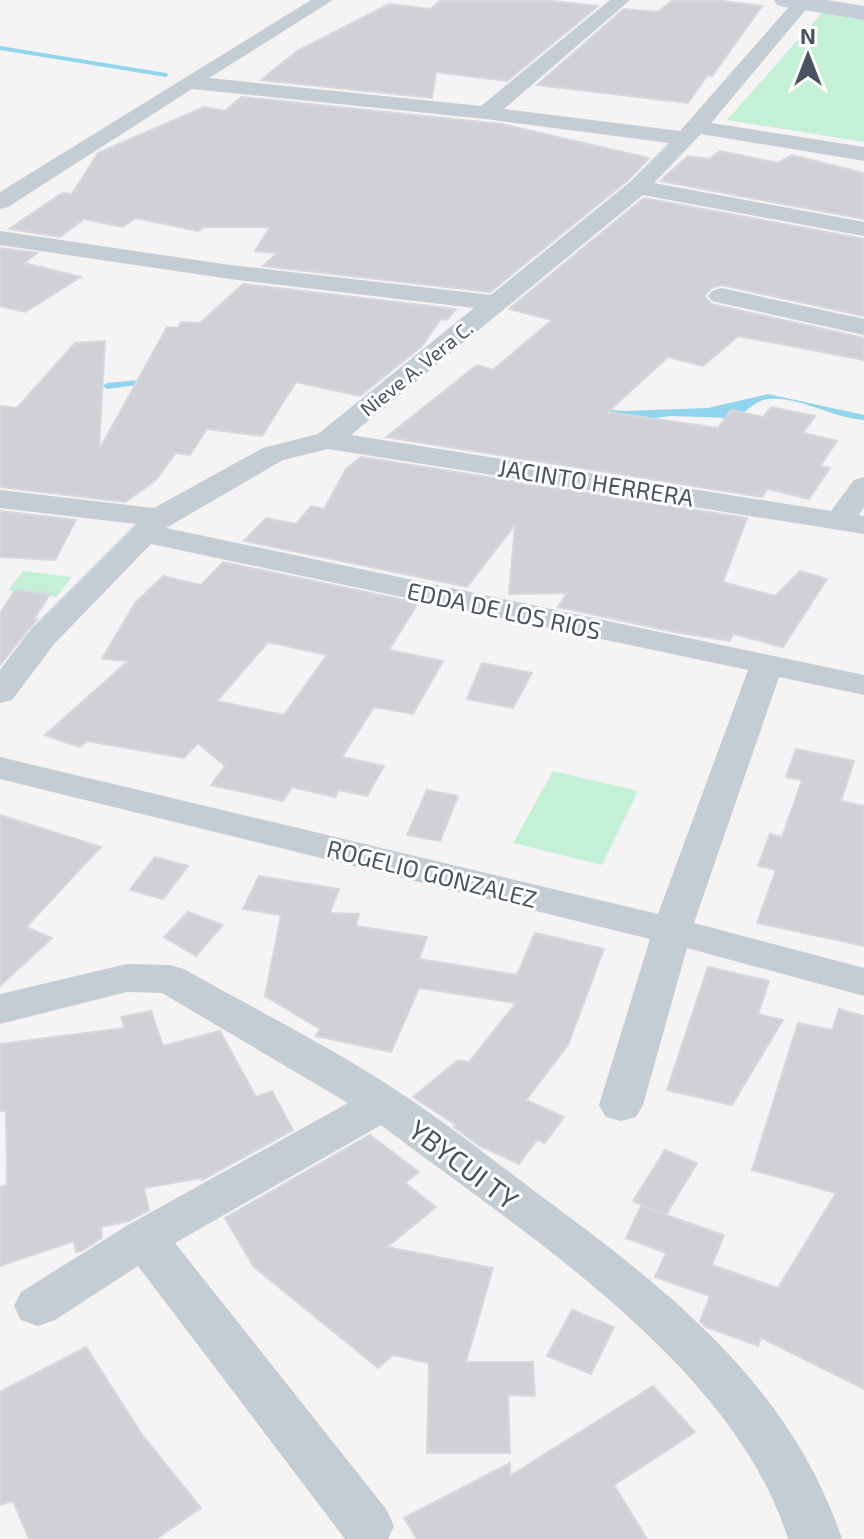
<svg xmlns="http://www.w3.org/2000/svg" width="864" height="1539" font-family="'Exo 2',sans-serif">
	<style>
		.green { fill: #c3f0d7 }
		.water { fill: #91d4ed }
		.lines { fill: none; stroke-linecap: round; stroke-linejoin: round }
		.stream { fill: #91d4ed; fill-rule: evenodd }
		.building { fill: #cfd1d7; stroke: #d7d8de; stroke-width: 2; fill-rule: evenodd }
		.street { fill: #c4ccd4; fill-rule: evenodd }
		.secondary { fill: #c4cdd8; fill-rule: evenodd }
		.labels { text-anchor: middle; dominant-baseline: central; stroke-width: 6; stroke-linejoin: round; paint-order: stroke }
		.far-street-label { font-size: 20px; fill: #4a5460; stroke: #fff }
		.street-label { font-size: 24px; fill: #4a5460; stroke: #fff }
		.near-street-label { font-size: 28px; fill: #4a5460; stroke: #fff }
	</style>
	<rect width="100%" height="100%" fill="#f5f3f3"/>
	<g class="green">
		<path d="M822,13L864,20V142L727,120Z"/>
		<path d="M23,571L71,577L57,597L8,590Z"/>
		<path d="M553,771L638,791L602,865L513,843Z"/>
	</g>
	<path class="water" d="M768,394L864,415V420C832,418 802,397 769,399C753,400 745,417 729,418L671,416L646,419L568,407L625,411L708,408Z"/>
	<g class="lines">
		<g class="stream">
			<path d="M0,46L166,73L169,75L166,77L0,50Z"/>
			<path d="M149,379H152V383L107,389L103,386L107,383Z"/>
		</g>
	</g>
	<g class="building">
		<path d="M441,0H542L598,6L507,81L436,72L432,98L261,80L297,51L389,4L431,9Z"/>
		<path d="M673,0H714L762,6L712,76H707L688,103L537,85L624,9L658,12Z"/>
		<path d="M241,97L501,124L649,158L628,180L490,292L263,266L277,253L255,251L270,227H204L198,231L136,218L122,227L84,219L60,237L9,229L62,193L72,194L98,153L204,107L225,111Z"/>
		<path d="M720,151L778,163L792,155L864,173V219L660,181L688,156L709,159Z"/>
		<path d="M644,198L864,239V316L722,285L711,288L705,296L711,304L864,338V360L738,336L703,366L668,357L608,412L718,428L731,410L763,417L771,407L815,416L803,433L837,441L820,466L830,468L809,499L768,489L762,497L386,437L477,365L493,370L552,320L509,309Z"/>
		<path d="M0,248L37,253L24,263L81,277L25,312L0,306Z"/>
		<path d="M243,284L456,309L447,320L441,319L422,346L360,396L296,382L262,436L207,429L190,455L176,453L155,481L125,502L0,487V406L17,408L75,343L105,341L99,450L167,327L178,328L181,322L200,323Z"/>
		<path d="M361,457L747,518L723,582L775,596L800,571L827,579L783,647L733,634L730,641L675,632L558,607L567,593L509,594L515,525L467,587L244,541L266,518L296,524L311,506L324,509L346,469Z"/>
		<path d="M0,511L76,520L55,560L0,557Z"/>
		<path d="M223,562L418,603L389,650L443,661L413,714L374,707L342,757L384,766L367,796L339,790L335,797L292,787L283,801L211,785L225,766L198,743L184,758L87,741L80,747L45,735L128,661L102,659L135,603L163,576L201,585ZM268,642L327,655L284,715L217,701Z"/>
		<path d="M15,590L50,594L34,619H37L0,665V613Z"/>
		<path d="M482,663L532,673L513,708L467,699Z"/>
		<path d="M796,749L854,761L841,801L864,806V946L757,923L776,870L758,866L770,834L782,837L802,780L786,777Z"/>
		<path d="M427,790L458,796L440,841L407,835Z"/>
		<path d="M0,815L101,847L26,927L52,938L0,986Z"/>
		<path d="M155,857L188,866L163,899L130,890Z"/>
		<path d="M259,876L339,889L330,913L359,914L356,926L427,937L419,959L517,975L535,933L604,949L568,1045L526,1100L564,1117L545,1143L537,1140L519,1164L478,1145L454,1127L456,1125L413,1097L458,1060L469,1062L516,1003L419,988L391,1052L316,1036L320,1029L265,996L281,915L243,909Z"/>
		<path d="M188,912L223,925L196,956L164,937Z"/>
		<path d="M708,967L769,981L758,1014L783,1020L732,1105L667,1090Z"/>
		<path d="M839,1009L864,1016V1389L761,1338L758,1346L706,1327L700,1321L710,1296L655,1277L666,1253L626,1238L641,1206L663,1214L633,1201L665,1150L697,1163L666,1215L724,1235L712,1265L778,1288L836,1193L752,1170L798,1023L832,1030Z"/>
		<path d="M151,1011L163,1046L220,1031L256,1097L272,1091L293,1130L202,1180L201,1178L144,1188L149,1210L129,1221L101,1227L102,1238L81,1251L76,1252L74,1241L0,1266V1187L7,1185L6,1111H0V1044L125,1028L121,1017Z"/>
		<path d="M370,1135L419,1172L405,1183L436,1207L387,1247L493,1268L466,1362H533L535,1396L508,1395L510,1453H427L429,1363L393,1355L378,1368L254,1267L225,1218Z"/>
		<path d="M572,1310L614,1327L591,1374L547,1356Z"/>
		<path d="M86,1347L143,1436L201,1508L156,1539H29L13,1501L0,1505V1392Z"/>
		<path d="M653,1386L695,1432L614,1485L647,1539H417L404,1518L510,1463V1476Z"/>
	</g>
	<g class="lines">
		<g class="street">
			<path d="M311,0H333L209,78L481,106L610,0H630L504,109L680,131L795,0H814L711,123L864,147V161L701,134L654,183L864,222V236L643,195L351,435L831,511L854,480L864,477V507L859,515L864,516V534L328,449L283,460L166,528L864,675V695L779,677L694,923L864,968V996L687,948L643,1105L636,1117L621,1121L606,1117L599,1105L650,939L0,779V757L658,914L748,670L151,544L55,643L12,700L0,703V670L31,629L136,524L0,508V490L154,508L263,448L318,434L474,308L230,279L0,245V231L230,265L491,295L630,182L669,143L486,119L192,89L8,207L0,209V192Z"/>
			<path d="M721,288L864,319V335L712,301L708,296L712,291Z"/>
			<path d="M127,964L170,965L184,969C256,1010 331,1047 399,1092C448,1124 494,1161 541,1196C667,1289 790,1384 842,1539H788C733,1363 521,1232 381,1125L175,1243L386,1509L394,1526L388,1539H345L138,1266L55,1320L38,1326L21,1320L14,1306L21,1292L128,1225L348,1103L162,993L127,992L0,1024V994Z"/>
		</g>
		<path class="secondary" d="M774,0H827L864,6V20L785,7L777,5Z"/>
	</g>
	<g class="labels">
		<g class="far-street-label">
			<text transform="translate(416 368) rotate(-39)">Nieve A. Vera C.</text>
		</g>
		<g class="street-label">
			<text transform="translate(596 482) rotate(9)">JACINTO HERRERA</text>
			<text transform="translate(504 610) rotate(12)">EDDA DE LOS RIOS</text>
			<text transform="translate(432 873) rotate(14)">ROGELIO GONZALEZ</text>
		</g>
		<g class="near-street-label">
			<text transform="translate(464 1164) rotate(37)">YBYCUI TY</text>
		</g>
	</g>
	<g transform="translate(808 56)" stroke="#ffffff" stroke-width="6" paint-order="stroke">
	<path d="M0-6L14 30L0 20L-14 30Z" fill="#4a5460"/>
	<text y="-12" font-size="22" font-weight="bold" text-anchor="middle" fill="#4a5460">N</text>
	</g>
</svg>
